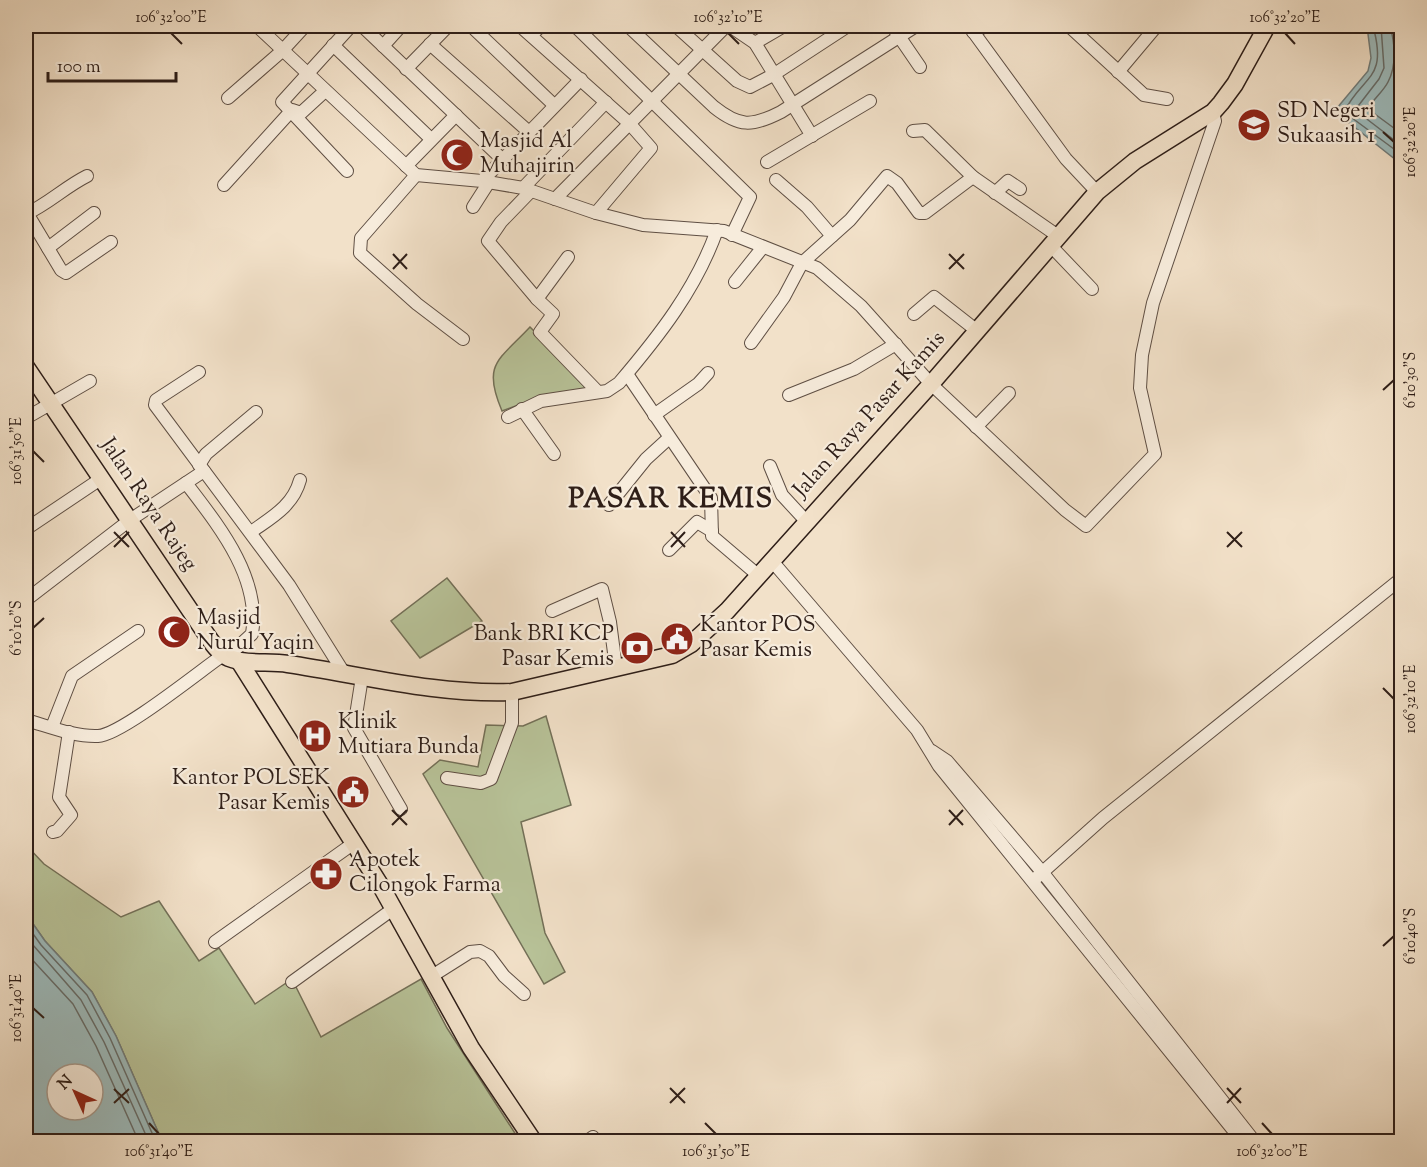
<svg xmlns="http://www.w3.org/2000/svg" width="1427" height="1167" font-family="'Sorts Mill Goudy',serif">
	<style>
		.green { fill: #b8c399; stroke: #737058; stroke-width: 1.5 }
		.water { fill: #9dbcbe; stroke: #717d7c; stroke-width: 1.5; fill-rule: evenodd }
		.lines { fill: none; stroke-linecap: round; stroke-linejoin: round }
		.shore { stroke: #666d6b; stroke-width: 1.5 }
		.minor-casing { stroke: #5f4f44; stroke-width: 14 }
		.major-casing { stroke: #2e1e18; stroke-width: 19 }
		.minor { stroke: #f7ecdc; stroke-width: 12 }
		.major { stroke: #f2e1c9; stroke-width: 16 }
		.ticks { fill: none; stroke: #2e1e18; stroke-width: 2 }
		.labels { text-anchor: middle; dominant-baseline: central; stroke-width: 4.5; stroke-linejoin: round; paint-order: stroke }
		.poi-label { font-size: 22px; fill: #2e1e18; stroke: #f7ecdc; text-anchor: start }
		.street-label { font-size: 22px; fill: #2e1e18; stroke: #f7ecdc }
		.district-label { font-size: 28px; font-weight: bold; letter-spacing: 1.5px; fill: #2e1e18; stroke: #f7ecdc }
		.neatline { fill: none; stroke: #2e1e18; stroke-width: 2 }
		.ticks-label { font-size: 15px; text-anchor: middle; fill: #2e1e18 }
	</style>
	<rect width="100%" height="100%" fill="#f2e1c9"/>
	<filter id="stains"><feTurbulence type="fractalNoise" baseFrequency=".00333" numOctaves="4"/><feColorMatrix values="0 0 0 0 .2 0 0 0 0 .09 0 0 0 0 .02 0 0 0 .5 -.17"/></filter>
	<radialGradient id="worn" r=".72"><stop offset=".6" stop-color="#630" stop-opacity="0"/><stop offset="1" stop-color="#630" stop-opacity=".3"/></radialGradient>
	<g class="green">
		<path d="M530,327L594,391L548,394L502,411C482,364 498,361 530,327Z"/>
		<path d="M447,578L482,621L420,658L391,621Z"/>
		<path d="M546,716L571,805L521,822L545,933L565,972L544,984L423,774L440,760L478,767L486,725L523,726Z"/>
		<path d="M26,845L44,864L121,917L159,901L199,961L219,948L255,1004L292,979L321,1037L421,979L447,1028L520,1141H162L116,1036L92,992L45,941L26,914Z"/>
	</g>
	<g class="water">
		<path d="M1367,26H1401V164L1338,114L1337,108L1368,71L1371,58Z"/>
		<path d="M26,914L45,941L92,992L116,1036L162,1141H26ZM57,1074H93V1110H57Z"/>
	</g>
	<g class="lines">
		<g class="shore">
			<path d="M1373,26C1388,81 1363,74 1344,112L1402,155"/>
			<path d="M1381,26L1384,68L1379,79L1355,110L1402,146"/>
			<path d="M1390,26C1395,43 1397,65 1388,82C1383,92 1373,99 1368,109L1402,134"/>
			<path d="M26,924L41,945L87,995L110,1038L156,1142"/>
			<path d="M26,937L81,1000L104,1042L149,1142"/>
			<path d="M26,953L73,1004L96,1046L139,1142"/>
		</g>
		<g class="minor-casing">
			<g id="minor">
				<path d="M257,26L416,175L482,181L523,188L596,213L643,225L724,231L817,268L861,306L931,384L1065,510L1086,526L1155,454L1140,388L1142,355L1153,303L1215,121L1213,112"/>
				<path d="M362,26L502,159"/>
				<path d="M471,26L554,105"/>
				<path d="M520,26L629,123L651,148L596,213"/>
				<path d="M575,26L750,197L732,235"/>
				<path d="M628,26L714,107C739,127 752,127 781,112L916,26"/>
				<path d="M676,26L737,81L750,87L773,75L848,26"/>
				<path d="M730,26L755,43L812,136"/>
				<path d="M892,26L920,67"/>
				<path d="M969,26L1066,159L1097,192"/>
				<path d="M1069,26L1144,95L1167,99"/>
				<path d="M973,32L986,26"/>
				<path d="M531,35L541,26"/>
				<path d="M755,43L784,26"/>
				<path d="M430,44L529,132"/>
				<path d="M333,45L431,139"/>
				<path d="M383,46L401,26"/>
				<path d="M406,69L448,26"/>
				<path d="M1118,72L1155,28"/>
				<path d="M228,98L282,51L305,26"/>
				<path d="M913,131L925,130L973,177L1058,236"/>
				<path d="M767,162L870,101"/>
				<path d="M406,166L456,115"/>
				<path d="M347,171L282,102L351,26"/>
				<path d="M416,175L361,238L360,253L417,304L463,339"/>
				<path d="M776,180L807,207L832,236"/>
				<path d="M482,181L581,79"/>
				<path d="M224,185L292,110L301,113L325,91"/>
				<path d="M523,188L606,102"/>
				<path d="M531,191L501,222L488,241L537,299L568,257"/>
				<path d="M995,193L1008,181L1020,189"/>
				<path d="M555,199L726,26"/>
				<path d="M473,207L489,182"/>
				<path d="M27,213L61,270L66,273L111,242"/>
				<path d="M26,214C48,204 65,187 87,176"/>
				<path d="M1050,245L1092,289"/>
				<path d="M48,248L94,213"/>
				<path d="M735,282L763,247"/>
				<path d="M537,299L553,314L540,332L598,392"/>
				<path d="M914,314L934,297L976,330"/>
				<path d="M751,343L784,297L802,263L850,220L887,176L897,183L919,213H925L973,177"/>
				<path d="M199,372L156,400L155,405L289,585L344,673"/>
				<path d="M627,374L711,498L712,536L759,576"/>
				<path d="M789,395L854,369L896,344"/>
				<path d="M522,409L554,454"/>
				<path d="M654,415L698,384L708,373"/>
				<path d="M508,417L541,401L607,391L619,383C659,336 696,289 717,230"/>
				<path d="M26,418L90,381"/>
				<path d="M976,427L1009,393"/>
				<path d="M199,465L206,454L256,412"/>
				<path d="M770,466L782,495L806,521"/>
				<path d="M186,483C218,525 261,577 252,634L227,657"/>
				<path d="M609,505L646,459L669,438"/>
				<path d="M26,529L102,478"/>
				<path d="M251,532C272,517 293,506 300,480"/>
				<path d="M669,550L697,522L712,531"/>
				<path d="M772,561L917,730L939,766L1243,1142"/>
				<path d="M26,600L130,520L204,471"/>
				<path d="M552,611L602,589L610,622L616,668"/>
				<path d="M362,677L354,728L401,809"/>
				<path d="M26,720C48,726 74,737 98,736C121,735 200,671 223,655"/>
				<path d="M52,727L72,676L138,631"/>
				<path d="M932,751L947,761L1043,873L1255,1142"/>
				<path d="M447,778L481,783L491,779L512,723V692"/>
				<path d="M53,832L57,831L71,815L59,797L69,732"/>
				<path d="M1036,878L1103,818L1402,578"/>
				<path d="M215,942L354,843"/>
				<path d="M432,976L470,952L480,951L489,956L504,976L524,994"/>
				<path d="M292,982L393,909"/>
				<path d="M586,1142L593,1137"/>
			</g>
		</g>
		<g class="major-casing">
			<g id="major">
				<path d="M26,367L202,628C209,638 217,653 229,658C247,665 269,661 288,664C362,675 437,695 512,692L672,655L691,644L727,611L931,384L1097,192L1135,161L1213,112L1221,103L1235,84L1267,26"/>
				<path d="M239,661L382,888L471,1048L534,1142"/>
			</g>
		</g>
		<use href="#minor" class="minor"/>
		<use href="#major" class="major"/>
	</g>
	<path class="ticks" d="M171,33L182,44M728,33L739,44M1285,33L1295,44M1383,132L1394,142M393,254L407,269M949,254L964,269M393,269L407,254M949,269L964,254M1383,390L1394,380M33,451L44,462M114,532L129,547M671,532L685,547M1227,532L1242,547M114,547L129,532M671,547L685,532M1227,547L1242,532M33,628L44,618M1383,688L1394,699M392,810L407,825M949,810L963,825M392,825L407,810M949,825L963,810M1383,946L1394,936M33,1008L44,1018M670,1088L685,1103M1227,1088L1241,1103M114,1089L129,1103M114,1103L129,1089M670,1103L685,1088M1227,1103L1241,1088M149,1123L159,1134M705,1123L716,1134M1262,1123L1272,1134"/>
	<defs>
		<g id="school-disc" transform="scale(1.725)"><circle r="9.5" fill="#8f2418" stroke="#f7ecdc"/><path d="M0-5L7-2L0 1L-7-2ZM-4 1L0 2.5L4 1V4Q0 6-4 4Z" fill="#fff"/></g>
		<g id="mosque-disc" transform="scale(1.725)"><circle r="9.5" fill="#8f2418" stroke="#f7ecdc"/><path d="M3.5-4.9A6 6 0 1 0 3.5 4.9A5 5 0 1 1 3.5-4.9Z" fill="#fff"/></g>
		<g id="civic-disc" transform="scale(1.725)"><circle r="9.5" fill="#8f2418" stroke="#f7ecdc"/><path d="M-.6-6.5H3V-4.5H.6V-3L4-1V1h2V6H-6V1h2V-1L-.6-3ZM-1.2 2.5V6h2.4V2.5Z" fill="#fff"/></g>
		<g id="bank-disc" transform="scale(1.725)"><circle r="9.5" fill="#8f2418" stroke="#f7ecdc"/><path d="M-6-4H6V4H-6ZM0-2.3a2.3 2.3 0 1 0 0 4.6a2.3 2.3 0 1 0 0-4.6Z" fill="#fff"/></g>
		<g id="hospital-disc" transform="scale(1.725)"><circle r="9.5" fill="#8f2418" stroke="#f7ecdc"/><path d="M-5-5h3v3.5h4V-5h3V5h-3V1.5h-4V5h-3Z" fill="#fff"/></g>
		<g id="pharmacy-disc" transform="scale(1.725)"><circle r="9.5" fill="#8f2418" stroke="#f7ecdc"/><path d="M-2-6h4v4h4v4h-4v4h-4v-4h-4v-4h4Z" fill="#fff"/></g>
	</defs>
	<g fill-rule="evenodd">
		<use href="#school-disc" x="1254" y="125"/>
		<use href="#mosque-disc" x="457" y="155"/>
		<use href="#mosque-disc" x="174" y="632"/>
		<use href="#civic-disc" x="677" y="639"/>
		<use href="#bank-disc" x="637" y="648"/>
		<use href="#hospital-disc" x="315" y="736"/>
		<use href="#civic-disc" x="353" y="792"/>
		<use href="#pharmacy-disc" x="326" y="874"/>
	</g>
	<g class="labels">
		<g class="poi-label">
			<text x="1277" y="112">SD Negeri<tspan x="1277" dy="25">Sukaasih 1</tspan></text>
			<text x="480" y="142">Masjid Al<tspan x="480" dy="25">Muhajirin</tspan></text>
			<text x="197" y="619">Masjid<tspan x="197" dy="25">Nurul Yaqin</tspan></text>
			<text x="700" y="626">Kantor POS<tspan x="700" dy="25">Pasar Kemis</tspan></text>
			<text x="614" y="635" text-anchor="end">Bank BRI KCP<tspan x="614" dy="25">Pasar Kemis</tspan></text>
			<text x="338" y="723">Klinik<tspan x="338" dy="25">Mutiara Bunda</tspan></text>
			<text x="330" y="779" text-anchor="end">Kantor POLSEK<tspan x="330" dy="25">Pasar Kemis</tspan></text>
			<text x="349" y="861">Apotek<tspan x="349" dy="25">Cilongok Farma</tspan></text>
		</g>
		<g class="street-label">
			<text transform="translate(870 415) rotate(-48)">Jalan Raya Pasar Kamis</text>
			<text transform="translate(148 505) rotate(56)">Jalan Raya Rajeg</text>
		</g>
		<g class="district-label">
			<text x="671" y="500">PASAR KEMIS</text>
		</g>
	</g>
	<rect width="1427" height="1167" fill="none" stroke="#f2e1c9" stroke-width="66"/>
	<g transform="translate(75 1092) rotate(315)"><circle r="28" fill="#f7ecdc" stroke="#a79a8e" stroke-width="1.5"/>
	<path d="M0-4.5L10 22L0 15L-10 22Z" fill="#8f2418"/>
	<text y="-9" font-size="16" font-weight="bold" text-anchor="middle" fill="#2e1e18">N</text>
	</g>
	<path d="M48 72v9h128v-9" fill="none" stroke="#2e1e18" stroke-width="3"/>
	<text x="57" y="72" font-size="18" fill="#2e1e18" stroke="#f7ecdc" stroke-width="4.5" paint-order="stroke">100 m</text>
	<rect x="33" y="33" width="1361" height="1101" class="neatline"/>
	<g class="ticks-label">
		<text x="171" y="22">106°32'00"E</text>
		<text x="728" y="22">106°32'10"E</text>
		<text x="1285" y="22">106°32'20"E</text>
		<text transform="translate(1410 142) rotate(-90)" y="5">106°32'20"E</text>
		<text transform="translate(1410 380) rotate(-90)" y="5">6°10'30"S</text>
		<text transform="translate(16 451) rotate(-90)" y="5">106°31'50"E</text>
		<text transform="translate(16 628) rotate(-90)" y="5">6°10'10"S</text>
		<text transform="translate(1410 699) rotate(-90)" y="5">106°32'10"E</text>
		<text transform="translate(1410 936) rotate(-90)" y="5">6°10'40"S</text>
		<text transform="translate(16 1008) rotate(-90)" y="5">106°31'40"E</text>
		<text x="159" y="1156">106°31'40"E</text>
		<text x="716" y="1156">106°31'50"E</text>
		<text x="1272" y="1156">106°32'00"E</text>
	</g>
	<rect width="100%" height="100%" filter="url(#stains)"/>
	<rect width="100%" height="100%" fill="url(#worn)"/>
</svg>
